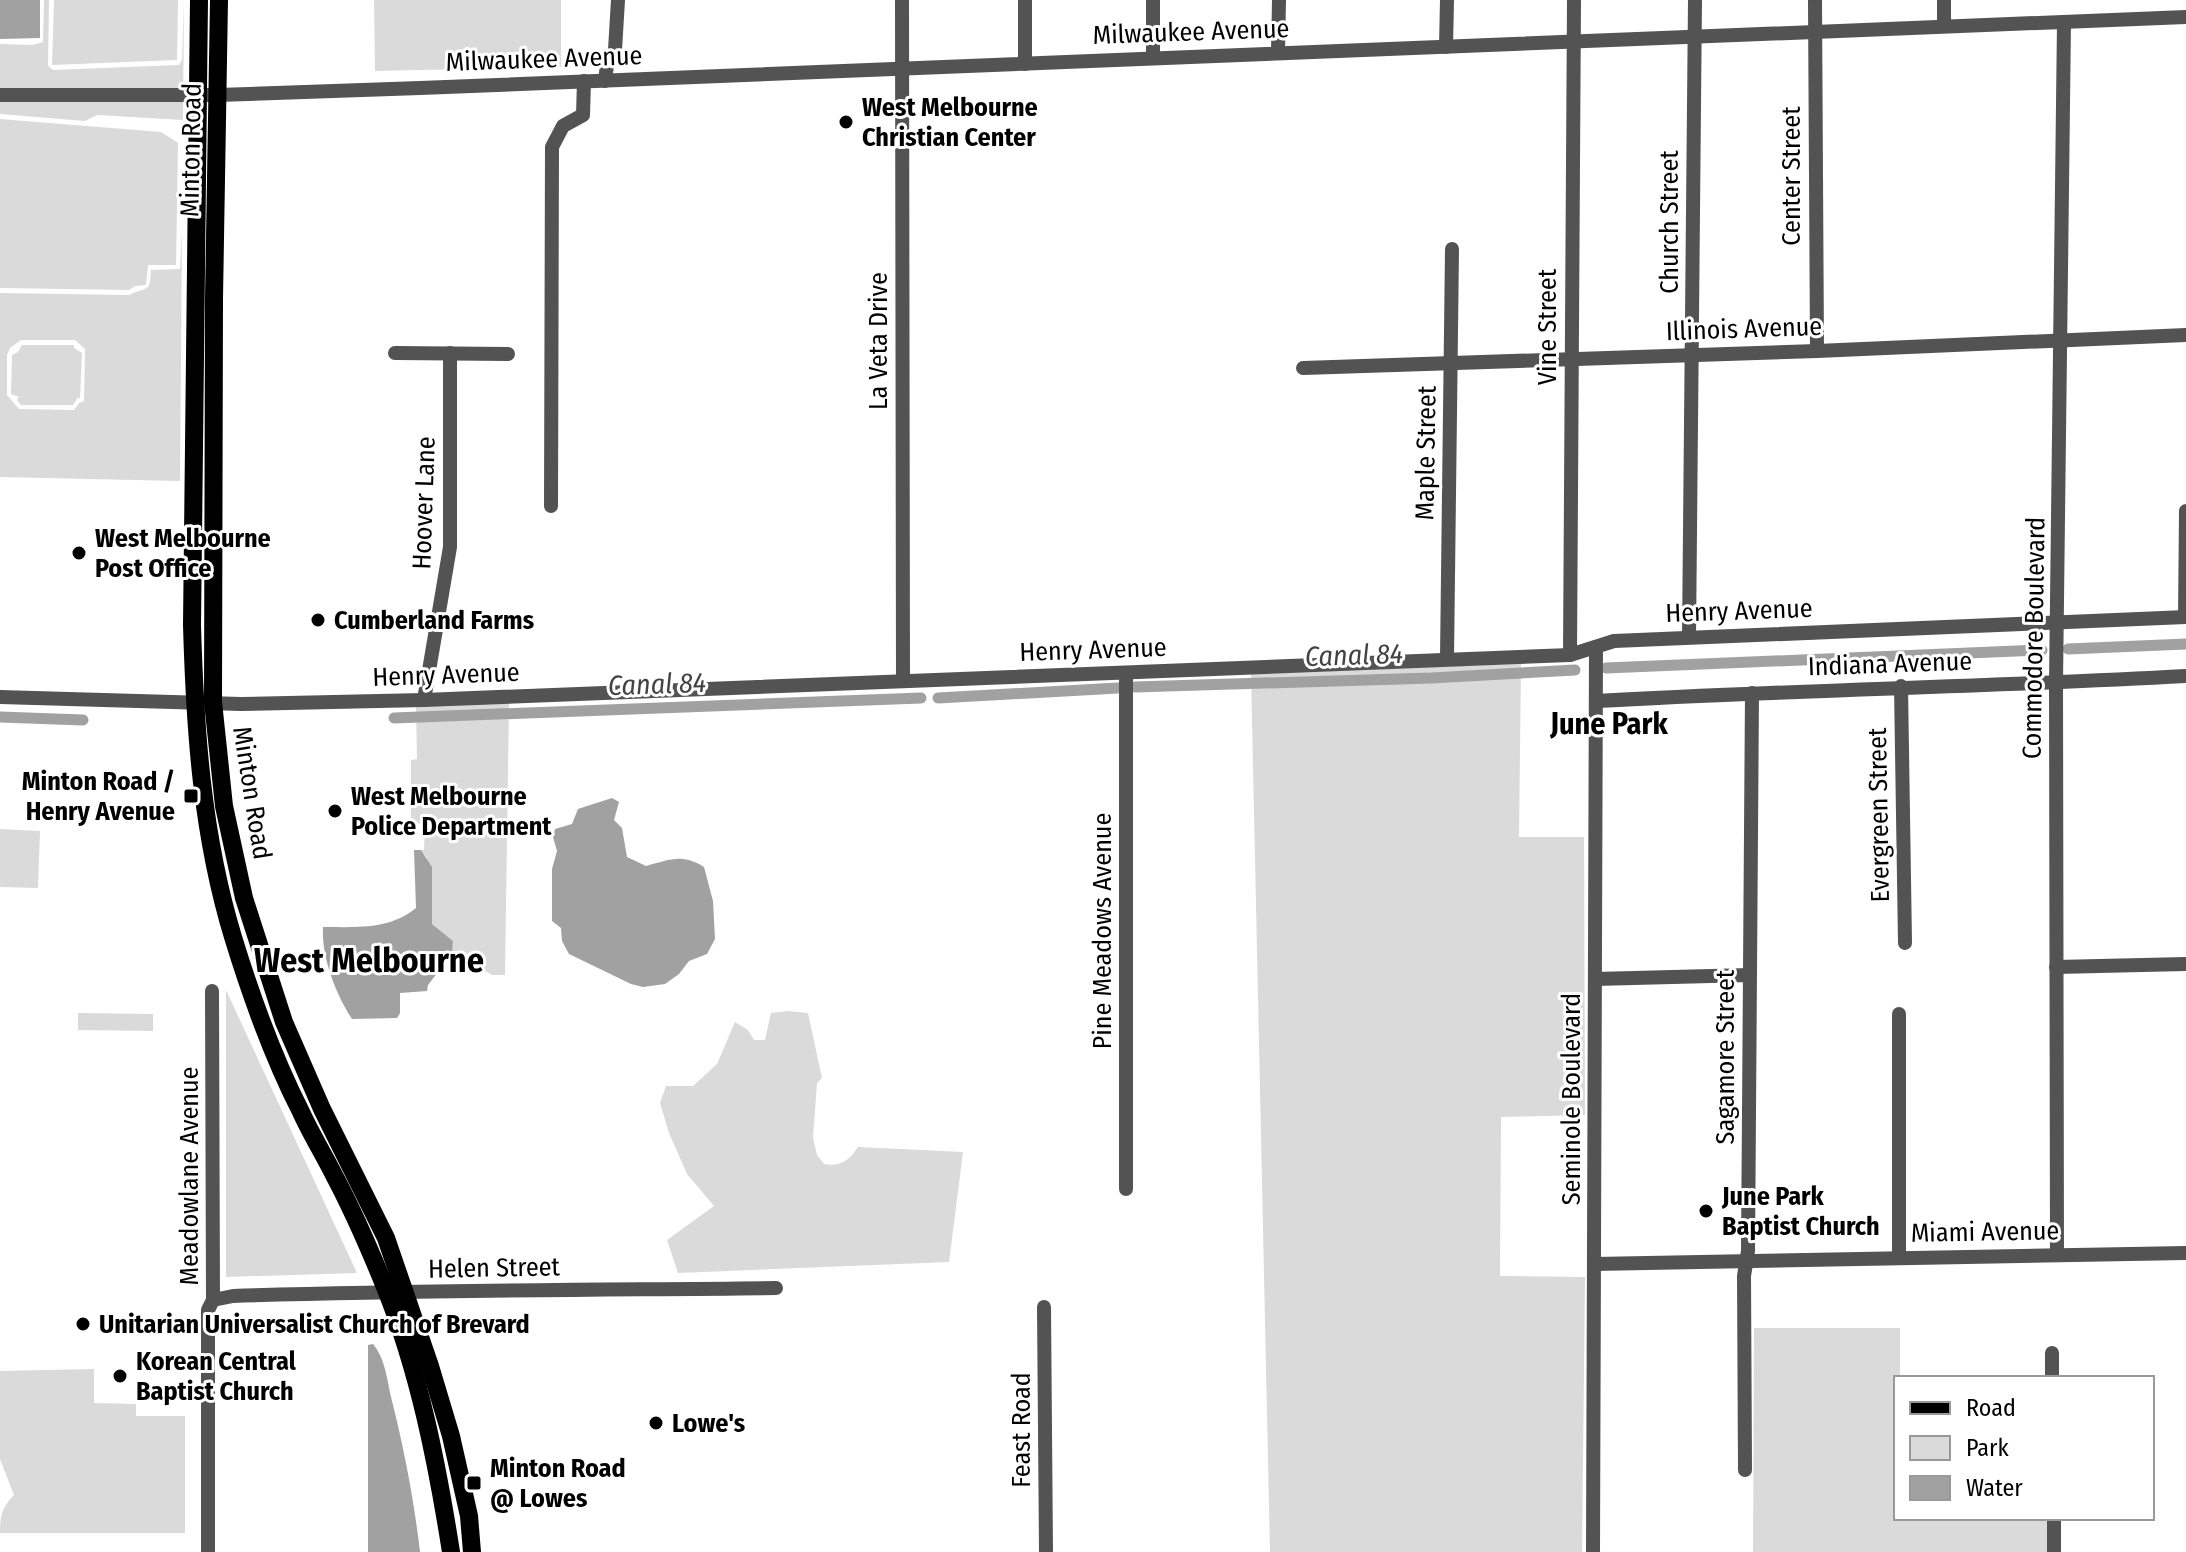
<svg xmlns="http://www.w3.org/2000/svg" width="2186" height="1552" font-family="'Fira Sans Condensed',sans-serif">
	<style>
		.green { fill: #dadada; fill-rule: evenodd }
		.water { fill: #a1a1a1 }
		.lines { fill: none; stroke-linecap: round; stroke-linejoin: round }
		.canal { stroke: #a1a1a1; stroke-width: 11 }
		.minor { stroke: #535353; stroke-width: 14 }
		.major { stroke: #000; stroke-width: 18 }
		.poi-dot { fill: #000; stroke: #fff; stroke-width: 3 }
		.labels { text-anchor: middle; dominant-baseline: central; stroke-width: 6; stroke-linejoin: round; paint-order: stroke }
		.street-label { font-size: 26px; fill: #000; stroke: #fff }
		.poi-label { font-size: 26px; font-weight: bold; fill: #000; stroke: #fff; text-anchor: start }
		.water-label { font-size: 28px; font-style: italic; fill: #424242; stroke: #fff }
		.quarter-label { font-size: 30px; font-weight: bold; fill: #000; stroke: #fff }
		.district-label { font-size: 34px; font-weight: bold; fill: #000; stroke: #fff }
	</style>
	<rect width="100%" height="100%" fill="#fff"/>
	<g class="green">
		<path d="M44,0H49L48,66L53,70L179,65L182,60L184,0L183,120L97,115L85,121L0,114V44L32,45L43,42Z"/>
		<path d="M54,0H178L177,60L52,65Z"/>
		<path d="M374,0H561V67L375,71Z"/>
		<path d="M0,119L161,132L178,143L176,265H148L146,285L135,286L129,290L0,288Z"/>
		<path d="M182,228L180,481L0,477V293L129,295C147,286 150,294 151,270L180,269ZM21,340H75L85,349L84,401L79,403L74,410L19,409L7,395V355L10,348Z"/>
		<path d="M22,345H74V348L82,353L80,399L78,397L73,405H21L17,400L19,397L11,394L12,355L18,352Z"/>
		<path d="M1521,664L1519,837H1584L1585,1115L1501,1117L1500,1276L1585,1277L1582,1552H1270L1251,673Z"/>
		<path d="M509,703L505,975H492L452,952L453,941L432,924L427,858L421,850H424L425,824L411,823V760L417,759L416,706Z"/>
		<path d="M0,829L40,831L38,888L0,887Z"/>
		<path d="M226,990L357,1273L226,1277Z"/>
		<path d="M788,1011L808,1013L822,1078L817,1083L813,1138L817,1155L824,1164C840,1167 849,1161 858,1147L963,1152L949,1262L678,1273L667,1240L714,1206L687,1174L669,1133L660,1103L666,1086H693L717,1064L735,1022L748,1030L754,1040H765L771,1013Z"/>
		<path d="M78,1013L153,1014V1031L78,1030Z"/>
		<path d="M1754,1328H1900V1378H1896V1518H2052V1552H1753Z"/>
		<path d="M94,1369V1403L136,1404V1416H185V1533H0C0,1516 2,1507 14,1495L0,1459V1371Z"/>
	</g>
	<g class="water">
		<path d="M0,0H40V38L0,39Z"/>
		<path d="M612,798L619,802L614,820L622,828L627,857L646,866C670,860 681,853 704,867L713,901L715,939L707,954L689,961L679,974L665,984L643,987L631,984L569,954L562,941L561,928L552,921V869L557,851L553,837L555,829L572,824L578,809Z"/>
		<path d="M414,850H421L432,867V924L453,941L452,954L428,985L427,991L400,993V1013L397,1018L352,1019C336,995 321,956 323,927C357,927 389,930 416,908Z"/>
		<path d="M373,1344C385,1358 387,1379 391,1397C404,1448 414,1500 420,1552H368V1345Z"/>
	</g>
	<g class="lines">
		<g class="canal">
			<path d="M2068,649L2186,644"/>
			<path d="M1606,668L2042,650"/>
			<path d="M1135,687L1431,678L1575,670"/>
			<path d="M938,698L1118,688"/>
			<path d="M0,717L83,720"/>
			<path d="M394,718L921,698"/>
		</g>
		<g class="minor">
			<path d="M902,0L903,681"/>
			<path d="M1815,0L1817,351"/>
			<path d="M1944,26V0"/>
			<path d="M1446,47L1447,0"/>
			<path d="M1278,52L1279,0"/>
			<path d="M1153,57V0"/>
			<path d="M1025,64V0"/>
			<path d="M605,81L607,65L615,50L618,0"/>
			<path d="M0,95H218L420,88L2186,17"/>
			<path d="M395,353L508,354"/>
			<path d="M1303,368L1817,351L2186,335"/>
			<path d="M551,506L552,147L563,126L583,115L584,81"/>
			<path d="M2185,617L2186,511"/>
			<path d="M1689,637L1695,0"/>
			<path d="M1570,655L1574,0"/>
			<path d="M1447,658L1452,249"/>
			<path d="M1901,686L1905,943"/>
			<path d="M0,697L241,704L424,700L1570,655L1614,641L2186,617"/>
			<path d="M424,700L450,547V353"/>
			<path d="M1596,701C1792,690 1989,687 2186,676"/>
			<path d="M2056,967L2186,964"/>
			<path d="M1595,979L1750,975"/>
			<path d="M1899,1014V1258"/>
			<path d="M1126,1189V673"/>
			<path d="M2057,1255L2056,683L2064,22"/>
			<path d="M1594,1264L2186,1253"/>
			<path d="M213,1300L233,1296C414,1290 595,1290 776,1288"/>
			<path d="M1044,1307L1046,1552"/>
			<path d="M2052,1353V1378"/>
			<path d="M1745,1470L1744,1276L1748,1251L1752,693"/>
			<path d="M2054,1518V1552"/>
			<path d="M208,1552V1310L213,1300L212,991"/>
			<path d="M1593,1552L1596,647"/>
		</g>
		<g class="major">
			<path d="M199,0L192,625C195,731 202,835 233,937C251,996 273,1057 301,1112C311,1134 324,1155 335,1177C354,1213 370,1250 385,1287C419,1371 437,1463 451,1552"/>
			<path d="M219,0L214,298L213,702L224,806L244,898L284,1022L322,1109L386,1238L430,1366L451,1436L469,1516L472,1552"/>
		</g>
	</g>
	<g class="poi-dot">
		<circle cx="846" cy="122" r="8"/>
		<circle cx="79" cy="553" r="8"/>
		<circle cx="318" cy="620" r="8"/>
		<rect x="183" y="788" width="16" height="16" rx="4"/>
		<circle cx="335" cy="811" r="8"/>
		<circle cx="1706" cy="1211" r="8"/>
		<circle cx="83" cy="1324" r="8"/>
		<circle cx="120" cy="1376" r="8"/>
		<circle cx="656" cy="1423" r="8"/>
		<rect x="466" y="1475" width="16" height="16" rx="4"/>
	</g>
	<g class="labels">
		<g class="street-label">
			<text transform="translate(1191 32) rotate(-2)">Milwaukee Avenue</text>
			<text transform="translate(544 59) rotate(-2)">Milwaukee Avenue</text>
			<text transform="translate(191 150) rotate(-89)">Minton Road</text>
			<text transform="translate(1791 176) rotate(-90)">Center Street</text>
			<text transform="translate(1669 222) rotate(-90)">Church Street</text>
			<text transform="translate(1547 327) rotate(-90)">Vine Street</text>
			<text transform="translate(1744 329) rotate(-2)">Illinois Avenue</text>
			<text transform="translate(878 341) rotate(-90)">La Veta Drive</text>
			<text transform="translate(1426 453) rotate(-89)">Maple Street</text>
			<text transform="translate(424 503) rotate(-88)">Hoover Lane</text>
			<text transform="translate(1739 611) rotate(-2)">Henry Avenue</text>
			<text transform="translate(2034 638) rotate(-89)">Commodore Boulevard</text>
			<text transform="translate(1093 650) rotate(-2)">Henry Avenue</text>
			<text transform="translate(1890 664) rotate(-2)">Indiana Avenue</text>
			<text transform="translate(446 675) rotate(-2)">Henry Avenue</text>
			<text transform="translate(252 793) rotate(81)">Minton Road</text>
			<text transform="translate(1879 815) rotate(-91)">Evergreen Street</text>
			<text transform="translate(1102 931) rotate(-90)">Pine Meadows Avenue</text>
			<text transform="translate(1725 1057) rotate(-90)">Sagamore Street</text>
			<text transform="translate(1571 1099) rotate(-90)">Seminole Boulevard</text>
			<text transform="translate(189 1176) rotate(-90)">Meadowlane Avenue</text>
			<text transform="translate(1985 1232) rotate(-1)">Miami Avenue</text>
			<text transform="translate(494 1268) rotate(-1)">Helen Street</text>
			<text transform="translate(1021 1430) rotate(-90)">Feast Road</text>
		</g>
		<g class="poi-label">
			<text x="862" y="107">West Melbourne<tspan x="862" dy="30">Christian Center</tspan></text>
			<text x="95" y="538">West Melbourne<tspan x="95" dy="30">Post Office</tspan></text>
			<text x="334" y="620">Cumberland Farms</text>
			<text x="175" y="781" text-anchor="end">Minton Road /<tspan x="175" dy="30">Henry Avenue</tspan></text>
			<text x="351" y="796">West Melbourne<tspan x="351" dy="30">Police Department</tspan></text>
			<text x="1722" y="1196">June Park<tspan x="1722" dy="30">Baptist Church</tspan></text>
			<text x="99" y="1324">Unitarian Universalist Church of Brevard</text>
			<text x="136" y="1361">Korean Central<tspan x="136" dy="30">Baptist Church</tspan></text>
			<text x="672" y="1423">Lowe's</text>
			<text x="490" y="1468">Minton Road<tspan x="490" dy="30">@ Lowes</tspan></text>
		</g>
		<g class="water-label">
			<text transform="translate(1354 655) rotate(-2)">Canal 84</text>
			<text transform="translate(657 684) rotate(-2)">Canal 84</text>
		</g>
		<g class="quarter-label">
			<text x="1609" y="724">June Park</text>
		</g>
		<g class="district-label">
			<text x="369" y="960">West Melbourne</text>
		</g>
	</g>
	<rect x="1894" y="1376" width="260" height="144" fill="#ffffff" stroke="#999999" stroke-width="2"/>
	<rect x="1910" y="1402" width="40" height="12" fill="#000000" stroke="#999999" stroke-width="2"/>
	<text x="1966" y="1416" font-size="24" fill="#000000">Road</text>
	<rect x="1910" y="1436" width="40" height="24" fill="#dadada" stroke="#999999" stroke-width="2"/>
	<text x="1966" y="1456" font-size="24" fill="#000000">Park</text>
	<rect x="1910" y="1476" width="40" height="24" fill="#a1a1a1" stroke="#999999" stroke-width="2"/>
	<text x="1966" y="1496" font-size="24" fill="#000000">Water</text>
</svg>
